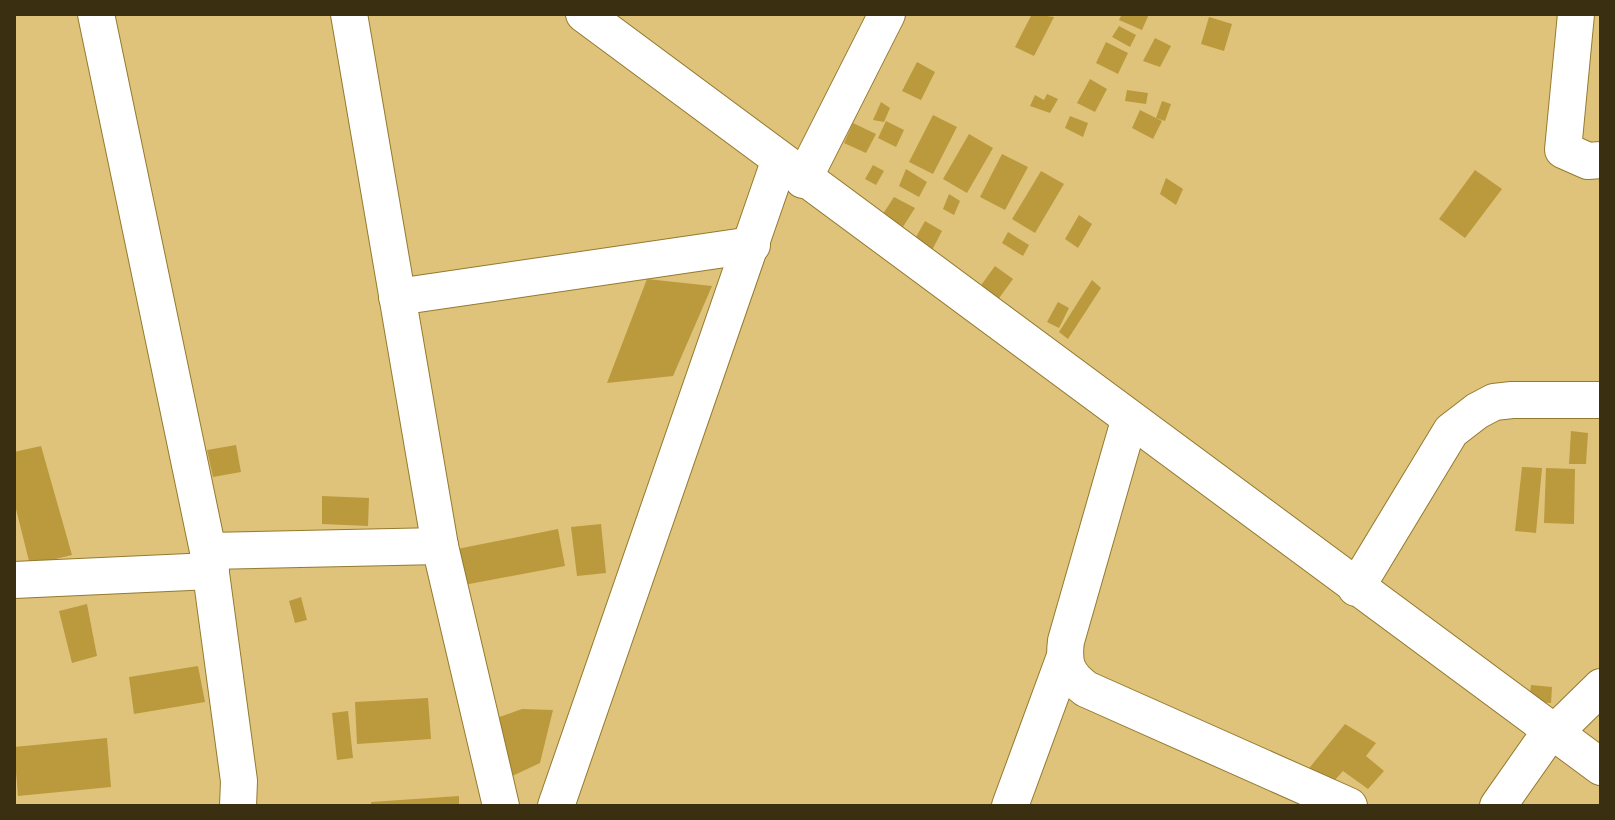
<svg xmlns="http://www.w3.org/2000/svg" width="1615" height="820" font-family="'Open Sans',sans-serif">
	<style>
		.building { fill: #bb9a3d }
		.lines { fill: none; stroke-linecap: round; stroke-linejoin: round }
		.minor-casing { stroke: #947a2f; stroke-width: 38 }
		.minor { stroke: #fff; stroke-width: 36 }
	</style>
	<rect width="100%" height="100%" fill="#dfc37a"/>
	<g class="building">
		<path d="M1032,14L1054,17L1034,56L1015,47Z"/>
		<path d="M1122,14H1149L1142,30L1119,20Z"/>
		<path d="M1209,17L1232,24L1224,51L1201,44Z"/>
		<path d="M1119,26L1136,35L1130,47L1112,37Z"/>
		<path d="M1155,38L1171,46L1160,67L1143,61Z"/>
		<path d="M1106,42L1128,53L1118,74L1096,63Z"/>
		<path d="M917,62L935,72L921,100L902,91Z"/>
		<path d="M1090,79L1107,89L1095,112L1077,103Z"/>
		<path d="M1127,90L1148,93L1146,104L1125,101Z"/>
		<path d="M1047,94L1058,99L1050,113L1030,106L1035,95L1044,100Z"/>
		<path d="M1162,101L1171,104L1165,121L1156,118Z"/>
		<path d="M881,102L890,108L884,122L873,120Z"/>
		<path d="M1140,110L1162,121L1153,139L1132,128Z"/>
		<path d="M933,115L957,127L933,174L909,162Z"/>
		<path d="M1070,116L1088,123L1083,137L1065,128Z"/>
		<path d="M886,121L904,130L896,147L878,138Z"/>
		<path d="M853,123L876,134L866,153L844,143Z"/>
		<path d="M969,134L993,148L967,193L943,179Z"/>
		<path d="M1002,154L1028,167L1005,210L980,197Z"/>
		<path d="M873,165L884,171L876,185L865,179Z"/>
		<path d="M906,169L927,182L919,197L899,186Z"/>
		<path d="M1475,170L1502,189L1465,238L1439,219Z"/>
		<path d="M1041,171L1064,184L1035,233L1012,219Z"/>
		<path d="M1166,178L1183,189L1176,205L1160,194Z"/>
		<path d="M949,194L960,201L954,215L943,209Z"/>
		<path d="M894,197L915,208L899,233L879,220Z"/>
		<path d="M1079,215L1092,224L1078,248L1065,239Z"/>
		<path d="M925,221L942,231L929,256L911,246Z"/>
		<path d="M1008,232L1029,245L1023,256L1002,243Z"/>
		<path d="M995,266L1013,279L997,301L979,288Z"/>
		<path d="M647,279L712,286L673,376L607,383Z"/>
		<path d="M1092,280L1101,288L1068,339L1059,332Z"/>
		<path d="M1058,302L1069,308L1059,328L1047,322Z"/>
		<path d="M1571,431L1588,433L1586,464H1569Z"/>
		<path d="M236,445L241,472L213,477L207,450Z"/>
		<path d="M41,446L72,555L30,565L14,501V452Z"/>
		<path d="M1522,467L1542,468L1536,533L1515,531Z"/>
		<path d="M1546,468L1575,469L1574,524L1544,523Z"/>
		<path d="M322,496L369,498L368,526L322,524Z"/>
		<path d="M601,524L606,573L577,576L571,527Z"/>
		<path d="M558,529L565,566L464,585L457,549Z"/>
		<path d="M301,597L307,620L295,623L289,601Z"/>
		<path d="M87,604L97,656L72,663L59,611Z"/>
		<path d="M198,666L205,702L134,714L129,677Z"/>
		<path d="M1531,685L1552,687L1551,703L1529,702Z"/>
		<path d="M428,698L431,739L357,744L355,702Z"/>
		<path d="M522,709L553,710L540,763L508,778L494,719Z"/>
		<path d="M348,711L353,758L337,760L332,713Z"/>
		<path d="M1345,724L1376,743L1366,756L1384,771L1368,789L1343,771L1324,792L1302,777Z"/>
		<path d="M107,738L111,787L18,796L14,747Z"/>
		<path d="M459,796V806H371V802Z"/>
	</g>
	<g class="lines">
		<g class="minor-casing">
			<g id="minor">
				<path d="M96,14L208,551L239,781L238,806"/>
				<path d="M349,14L440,546L501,806"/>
				<path d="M584,14L1601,767"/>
				<path d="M1576,14L1563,150L1588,161L1601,160"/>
				<path d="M803,180L887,14"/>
				<path d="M397,297L752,245"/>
				<path d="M1129,421L1066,641C1063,664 1067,675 1086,689L1349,806"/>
				<path d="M208,551L440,546"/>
				<path d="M14,580L211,571"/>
				<path d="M1356,588L1451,431L1477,411L1494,402L1512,400H1601"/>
				<path d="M1553,734L1601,687"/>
				<path d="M556,806L779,162"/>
				<path d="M1010,806L1064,659"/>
				<path d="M1498,806L1550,732"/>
			</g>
		</g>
		<use href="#minor" class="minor"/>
	</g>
	<rect width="1615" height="820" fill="none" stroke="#3b2f11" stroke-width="32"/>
</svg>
